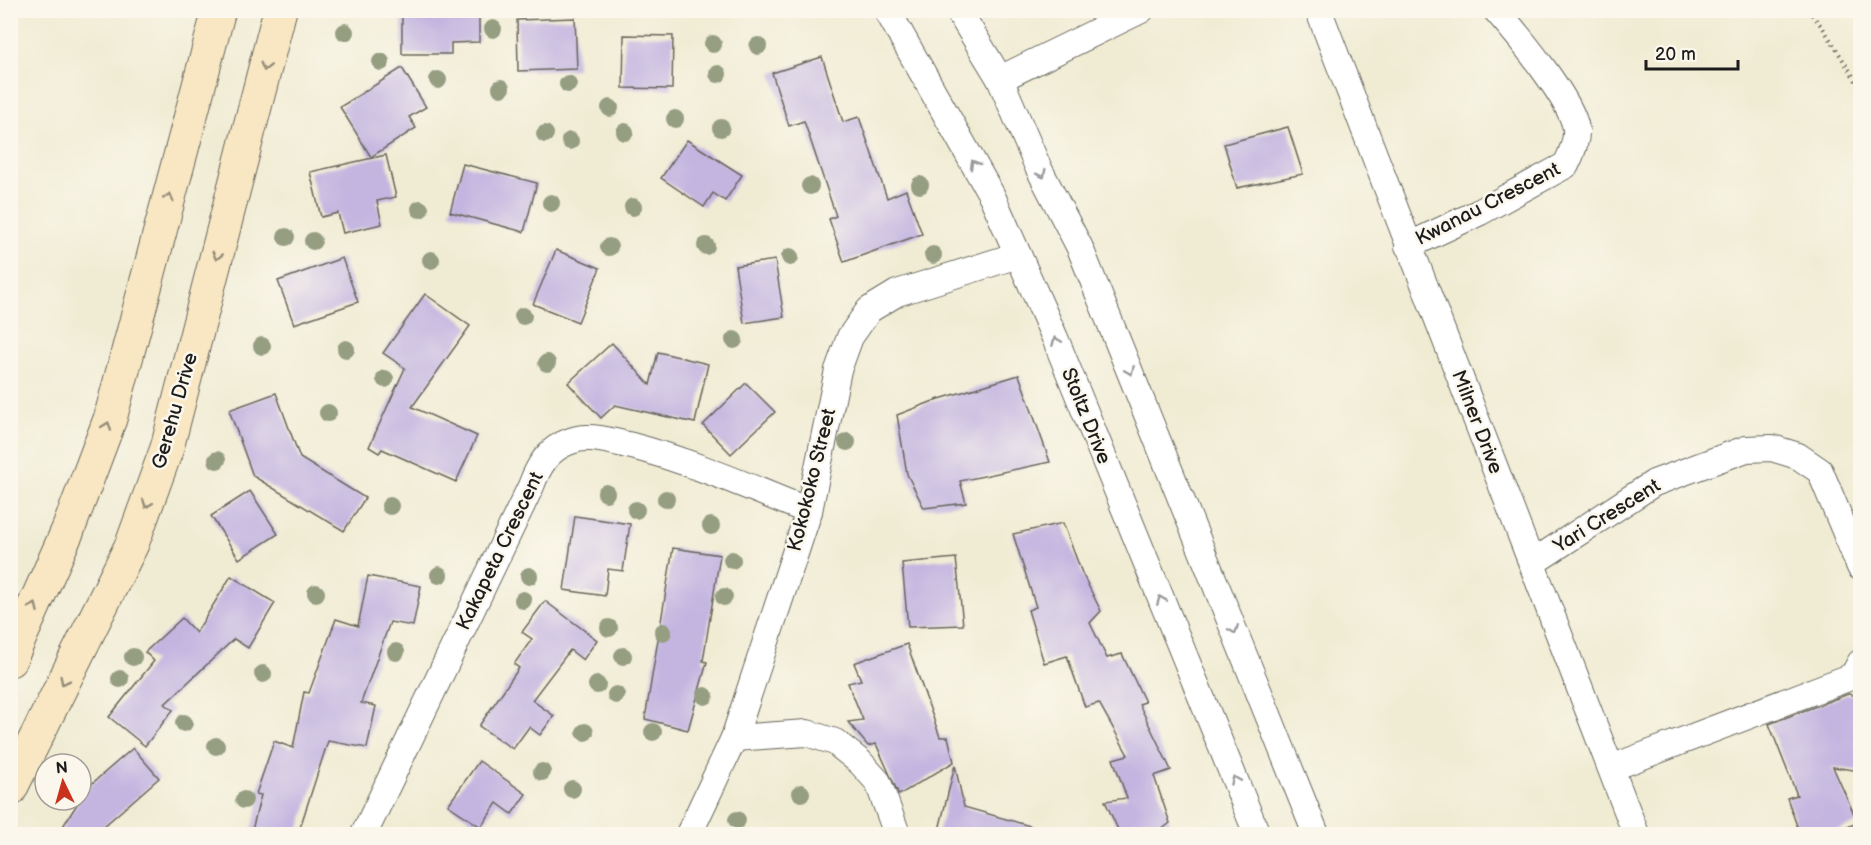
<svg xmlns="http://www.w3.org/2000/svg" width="1871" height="845" font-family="'Balsamiq Sans',sans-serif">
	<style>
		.building { fill: #c3b5e0 }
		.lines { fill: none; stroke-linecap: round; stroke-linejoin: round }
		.street-casing { stroke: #66655c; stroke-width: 28 }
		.secondary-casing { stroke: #66655c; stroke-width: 35 }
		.path { stroke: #66655c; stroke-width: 4; stroke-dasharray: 1.5 4.5; stroke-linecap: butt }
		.street { stroke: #fff; stroke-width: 26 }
		.secondary { stroke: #f9e7c3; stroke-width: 33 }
		.tree { fill: #969e82 }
		.oneway { stroke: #968c78 }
		.oneway2 { stroke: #999 }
		.labels { text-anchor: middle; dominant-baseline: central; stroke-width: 5; stroke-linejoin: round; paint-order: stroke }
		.street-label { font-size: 20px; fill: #1c1c1c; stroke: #fbf7ec }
	</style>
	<rect width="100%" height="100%" fill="#fbf7ec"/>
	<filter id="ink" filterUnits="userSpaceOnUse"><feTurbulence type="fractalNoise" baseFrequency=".0167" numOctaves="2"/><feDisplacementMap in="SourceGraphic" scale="12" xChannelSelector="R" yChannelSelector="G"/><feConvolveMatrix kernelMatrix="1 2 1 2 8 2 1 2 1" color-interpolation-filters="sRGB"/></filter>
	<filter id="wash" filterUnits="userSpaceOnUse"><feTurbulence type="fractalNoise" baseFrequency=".008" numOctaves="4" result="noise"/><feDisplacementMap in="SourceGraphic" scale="24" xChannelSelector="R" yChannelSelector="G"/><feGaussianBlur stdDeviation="1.35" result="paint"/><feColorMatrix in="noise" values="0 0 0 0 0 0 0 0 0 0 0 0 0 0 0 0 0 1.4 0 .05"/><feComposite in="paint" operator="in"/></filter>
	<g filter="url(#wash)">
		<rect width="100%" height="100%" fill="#f0ecd4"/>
		<g id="blocks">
			<g class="building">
				<path d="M402,10H479V42L451,43V54H402Z"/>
				<path d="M575,18L577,69L518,71L517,20Z"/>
				<path d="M624,35L673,36L672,89L623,88Z"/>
				<path d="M822,57L843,122L859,117L887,198L906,190L922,234L844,262L829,219L836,216L804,121L789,126L772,73Z"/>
				<path d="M402,68L426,107L409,117L416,128L371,157L340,107Z"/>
				<path d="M1288,127L1303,174L1237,188L1224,144Z"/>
				<path d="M687,140L742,175L725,201L713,193L704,207L661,178Z"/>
				<path d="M386,155L396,197L377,201L382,224L343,233L338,213L321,217L310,172Z"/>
				<path d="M463,164L537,183L524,232L450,212Z"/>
				<path d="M556,250L600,268L578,322L533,304Z"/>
				<path d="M342,258L358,302L294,324L278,281Z"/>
				<path d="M775,260L784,317L744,323L735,266Z"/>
				<path d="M425,294L470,326L412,407L477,436L456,482L382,449L379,453L369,447L405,368L383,353Z"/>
				<path d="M612,343L650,385L658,352L708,364L695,423L615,405L601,418L568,383Z"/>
				<path d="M1019,375L1050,462L960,481L966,503L924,508L907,474L897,415L936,400Z"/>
				<path d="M746,383L775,412L731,454L703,425Z"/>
				<path d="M276,393L300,458L365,498L344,531L253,476L229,410Z"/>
				<path d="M250,491L278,534L239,559L211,516Z"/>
				<path d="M575,516L630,524L623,571L608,569L605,596L564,590Z"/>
				<path d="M1063,523L1082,573L1101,611L1090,623L1107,658L1122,654L1145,702L1139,704L1171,770L1154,776L1170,823L1156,834H1120L1105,801L1127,798L1113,759L1128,755L1099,703L1085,707L1067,656L1044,663L1028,610L1036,607L1013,534Z"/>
				<path d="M673,548L720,555L703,661L707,662L688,730L645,719Z"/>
				<path d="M956,558L963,625L908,627L902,563Z"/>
				<path d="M231,576L275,603L248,648L234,639L165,704L173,710L145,746L109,717L154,661L145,652L182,618L196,633Z"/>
				<path d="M368,576L421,586L413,626L390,622L361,703L376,706L367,748L328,741L298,834H251L261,795L256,794L274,741L293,748L304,692L309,693L336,619L358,626Z"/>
				<path d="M545,601L597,640L583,660L570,650L532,700L554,716L540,735L529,727L513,749L479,726L519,668L514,664L532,639L522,632Z"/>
				<path d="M907,644L940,737H948L954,762L899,795L876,744L868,746L848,722L863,720L848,683L861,680L854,663Z"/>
				<path d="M1848,694L1860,696V771L1833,767L1858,823L1826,834H1800L1787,798L1797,795L1769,724Z"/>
				<path d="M133,748L159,778L95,834H58L88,787Z"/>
				<path d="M479,761L526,794L512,814L497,803L481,827L448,805Z"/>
				<path d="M955,765L964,807L1037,828L1036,834H938Z"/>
			</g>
		</g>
	</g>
	<g filter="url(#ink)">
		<use href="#blocks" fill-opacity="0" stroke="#66655c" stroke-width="1.5"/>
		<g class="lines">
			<g class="street-casing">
				<g id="street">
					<path d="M887,10L992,196L1055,338L1257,834"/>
					<path d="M958,10L1000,79L1038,167L1080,248L1316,834"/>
					<path d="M1317,10L1320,14L1636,834"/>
					<path d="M1000,79L1141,10"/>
					<path d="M1408,246L1480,212L1566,165C1571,155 1577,141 1576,129C1572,100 1517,34 1496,10"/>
					<path d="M1532,563L1654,483L1746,449L1772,448L1798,456L1820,471L1860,567"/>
					<path d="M734,738L807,733L835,742L860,762L878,782L897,834"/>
					<path d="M1611,768L1853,676L1860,663"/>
					<path d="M364,834L531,486C538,467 548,449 568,442C573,440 581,438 586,438C601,437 617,443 632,446C693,462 751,488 809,511"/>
					<path d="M689,834L734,738L809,511L838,370L850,337L869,310L897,293L1018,255"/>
				</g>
			</g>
			<g class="secondary-casing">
				<g id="secondary">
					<path d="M10,660L68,530L110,419L219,10"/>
					<path d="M10,790L132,544L167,448L280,10"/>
				</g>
			</g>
			<path class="path" d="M1808,10L1823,28L1860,87"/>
			<use href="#street" class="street"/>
			<use href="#secondary" class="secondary"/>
		</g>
		<g class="tree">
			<circle cx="493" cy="29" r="9"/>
			<circle cx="345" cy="32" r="9"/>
			<circle cx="713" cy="44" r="9"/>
			<circle cx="758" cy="46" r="9"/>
			<circle cx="381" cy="62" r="9"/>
			<circle cx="718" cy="74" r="9"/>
			<circle cx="438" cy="80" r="9"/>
			<circle cx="568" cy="84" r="9"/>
			<circle cx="501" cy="88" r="9"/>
			<circle cx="610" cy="108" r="9"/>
			<circle cx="675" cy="119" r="9"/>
			<circle cx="721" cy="128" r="9"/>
			<circle cx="625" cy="132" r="9"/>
			<circle cx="545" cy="134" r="9"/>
			<circle cx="570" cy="141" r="9"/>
			<circle cx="920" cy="185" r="9"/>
			<circle cx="810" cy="186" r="9"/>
			<circle cx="551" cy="203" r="9"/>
			<circle cx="633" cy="207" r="9"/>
			<circle cx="420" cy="209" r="9"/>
			<circle cx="286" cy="237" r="9"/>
			<circle cx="313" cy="241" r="9"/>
			<circle cx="706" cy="246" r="9"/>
			<circle cx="609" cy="247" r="9"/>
			<circle cx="933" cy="255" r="9"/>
			<circle cx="790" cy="257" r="9"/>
			<circle cx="431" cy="260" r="9"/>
			<circle cx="523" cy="316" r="9"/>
			<circle cx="734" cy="340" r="9"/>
			<circle cx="262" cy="346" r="9"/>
			<circle cx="346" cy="349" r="9"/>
			<circle cx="547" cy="363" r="9"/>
			<circle cx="385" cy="379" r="9"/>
			<circle cx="328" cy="413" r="9"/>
			<circle cx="847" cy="442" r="9"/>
			<circle cx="217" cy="460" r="9"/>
			<circle cx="606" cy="493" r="9"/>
			<circle cx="666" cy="499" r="9"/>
			<circle cx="390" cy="506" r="9"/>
			<circle cx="636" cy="510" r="9"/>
			<circle cx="711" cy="526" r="9"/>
			<circle cx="732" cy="560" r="9"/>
			<circle cx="439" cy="575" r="9"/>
			<circle cx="529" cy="576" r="9"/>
			<circle cx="316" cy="593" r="9"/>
			<circle cx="724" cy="597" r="9"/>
			<circle cx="523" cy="600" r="9"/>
			<circle cx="609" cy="628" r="9"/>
			<circle cx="663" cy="632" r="9"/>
			<circle cx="396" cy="652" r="9"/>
			<circle cx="623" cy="656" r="9"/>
			<circle cx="133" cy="657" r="9"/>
			<circle cx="263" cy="674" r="9"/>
			<circle cx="120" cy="679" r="9"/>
			<circle cx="597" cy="685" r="9"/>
			<circle cx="616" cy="695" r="9"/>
			<circle cx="705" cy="696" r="9"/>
			<circle cx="184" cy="723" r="9"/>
			<circle cx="585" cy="732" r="9"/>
			<circle cx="653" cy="732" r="9"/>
			<circle cx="216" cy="746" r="9"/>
			<circle cx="542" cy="772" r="9"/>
			<circle cx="572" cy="789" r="9"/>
			<circle cx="801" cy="793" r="9"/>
			<circle cx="244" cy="800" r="9"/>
			<circle cx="737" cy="820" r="9"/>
		</g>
		<defs><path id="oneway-chevron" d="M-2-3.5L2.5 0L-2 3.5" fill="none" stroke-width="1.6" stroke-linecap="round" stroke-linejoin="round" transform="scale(1.5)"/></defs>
		<g class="oneway">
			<use href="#oneway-chevron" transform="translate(265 67) rotate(104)"/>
			<use href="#oneway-chevron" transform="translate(169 197) rotate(-75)"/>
			<use href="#oneway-chevron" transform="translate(217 256) rotate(104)"/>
			<use href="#oneway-chevron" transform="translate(107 426) rotate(-70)"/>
			<use href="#oneway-chevron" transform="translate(147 504) rotate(110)"/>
			<use href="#oneway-chevron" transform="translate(34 607) rotate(-66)"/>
			<use href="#oneway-chevron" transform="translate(64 681) rotate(116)"/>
		</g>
		<g class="oneway2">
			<use href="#oneway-chevron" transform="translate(974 164) rotate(-120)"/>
			<use href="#oneway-chevron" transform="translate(1042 174) rotate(63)"/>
			<use href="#oneway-chevron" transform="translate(1056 341) rotate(-113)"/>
			<use href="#oneway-chevron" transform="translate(1130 371) rotate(68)"/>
			<use href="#oneway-chevron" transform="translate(1161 600) rotate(-112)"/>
			<use href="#oneway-chevron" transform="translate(1234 630) rotate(68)"/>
			<use href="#oneway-chevron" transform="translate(1235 780) rotate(-112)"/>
		</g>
	</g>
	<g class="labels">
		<g class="street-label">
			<text transform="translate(1488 204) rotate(-27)">Kwanau Crescent</text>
			<text transform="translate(175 411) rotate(-74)">Gerehu Drive</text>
			<text transform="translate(1086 416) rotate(68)">Stoltz Drive</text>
			<text transform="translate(1477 422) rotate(69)">Milner Drive</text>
			<text transform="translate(812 480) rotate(-76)">Kokokoko Street</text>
			<text transform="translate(1607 516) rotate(-32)">Yari Crescent</text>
			<text transform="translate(500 551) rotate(-64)">Kakapeta Crescent</text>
		</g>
	</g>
	<rect width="1871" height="845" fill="none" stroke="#fbf7ec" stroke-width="36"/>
	<g transform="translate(63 782) rotate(355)"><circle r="28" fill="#fbf7ec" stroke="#a29f99" stroke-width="1.5"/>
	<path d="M0-4.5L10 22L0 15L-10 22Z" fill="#c8321e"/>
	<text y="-9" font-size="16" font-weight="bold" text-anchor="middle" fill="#1c1c1c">N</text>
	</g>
	<path d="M1646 60v9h92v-9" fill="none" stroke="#1c1c1c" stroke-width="3"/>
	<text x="1655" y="60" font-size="18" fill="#1c1c1c" stroke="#fbf7ec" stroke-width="4.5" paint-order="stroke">20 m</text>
</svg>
